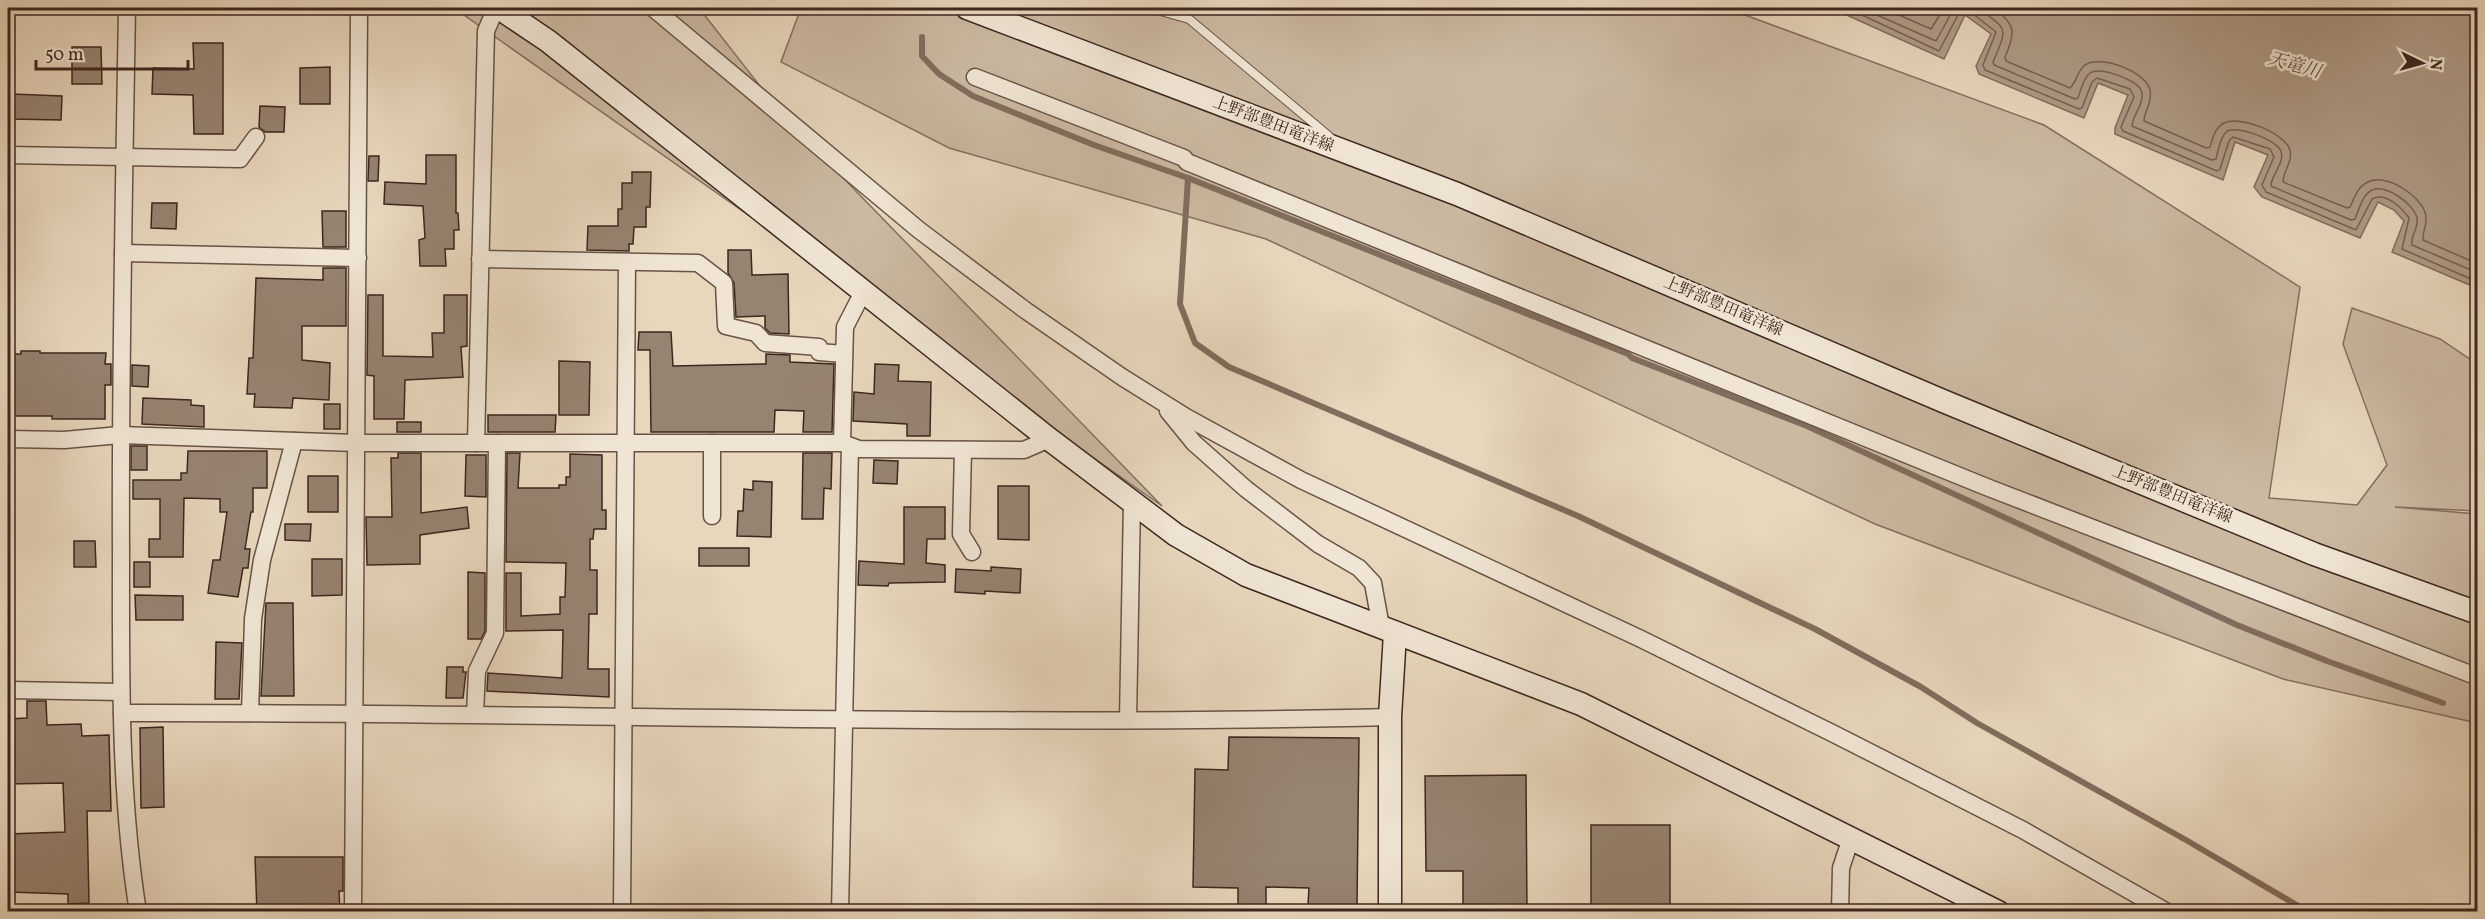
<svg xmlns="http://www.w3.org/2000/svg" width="2485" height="919" font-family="Vollkorn,'Noto Serif JP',serif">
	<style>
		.green { fill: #cbb9a2; stroke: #847060; stroke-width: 1.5 }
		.water { fill: #ae9b87; stroke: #816d5d; stroke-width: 1.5 }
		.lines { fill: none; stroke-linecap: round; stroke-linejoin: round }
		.shore { stroke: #766153; stroke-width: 1.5 }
		.stream { stroke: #816d5d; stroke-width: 6 }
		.building { fill: #968371; stroke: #3d271f; stroke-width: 1.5 }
		.lane-casing { stroke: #685346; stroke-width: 10 }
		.street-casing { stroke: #685346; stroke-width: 19 }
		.secondary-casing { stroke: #3d271f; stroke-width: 25 }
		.lane { stroke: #f0e5d4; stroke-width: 8 }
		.street { stroke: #f0e5d4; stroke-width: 16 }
		.secondary { stroke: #f0e5d4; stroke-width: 22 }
		.labels { text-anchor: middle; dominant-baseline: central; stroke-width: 5; stroke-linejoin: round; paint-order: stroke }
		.street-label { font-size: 16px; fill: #3d271f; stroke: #f0e5d4 }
		.water-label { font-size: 18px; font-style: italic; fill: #5f4a3e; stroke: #f0e5d4 }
	</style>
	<rect width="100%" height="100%" fill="#e8d7bd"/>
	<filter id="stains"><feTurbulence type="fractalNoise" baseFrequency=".00333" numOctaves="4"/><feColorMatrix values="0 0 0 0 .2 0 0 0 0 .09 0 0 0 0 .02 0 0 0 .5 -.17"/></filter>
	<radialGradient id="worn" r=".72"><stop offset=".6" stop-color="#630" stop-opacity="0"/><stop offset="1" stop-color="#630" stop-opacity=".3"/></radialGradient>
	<g class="green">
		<path d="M454,8H699L785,118L1162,506Z"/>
		<path d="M801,8H1726L2044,125L2300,287L2269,498L2357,505L2387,465L2343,344L2352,308L2440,339L2477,364V511L2395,507L2477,514V723L2283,679L1875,524L1266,239L949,148L781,62Z"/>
	</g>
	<path class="water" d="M1841,8H2477V288L2392,252L2404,221L2394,210L2378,202L2360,238L2262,197L2254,187L2268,155L2235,142L2223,180L2115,134V128L2128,95L2098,83L2084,118L1979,74L1976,66L1991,34L1965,15L1944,59L1842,13Z"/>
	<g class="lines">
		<g class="shore">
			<path d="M1847,8L1939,51L1959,13L1968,10L1996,32L1983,65L1985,70L2079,109L2082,108L2092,82L2097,78L2130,89L2134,97L2121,127L2123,131L2217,171L2220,169L2229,141L2233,137L2270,149L2274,157L2262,185L2266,192L2356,230L2372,199C2385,191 2402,208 2409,218L2402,249L2478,282"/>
			<path d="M1861,8L1936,41L1954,8"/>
			<path d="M1883,8L1931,29L1944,8"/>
			<path d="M1978,8C2008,30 2008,27 1993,62L1994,65L2075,99L2078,98C2081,90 2083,78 2090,73C2100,66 2137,80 2141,90C2146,103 2132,115 2132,126L2212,160L2216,159C2218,151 2220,138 2226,132C2236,124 2277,140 2281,151C2285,163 2271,175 2271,186L2351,220L2355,219C2359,210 2362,195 2372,190C2386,184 2414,204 2417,218C2419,228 2410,236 2412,245L2478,273"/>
			<path d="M1993,8C2016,24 2016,32 2005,57L2006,61L2070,88C2077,82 2077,71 2085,65C2101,54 2146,72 2150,90C2153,102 2144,111 2144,121L2206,148L2210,147C2213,137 2215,128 2224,123C2240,115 2285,133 2290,150C2293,162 2283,171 2283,182L2347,208L2350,207C2354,199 2357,188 2366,183C2385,172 2418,194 2425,212C2429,223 2422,231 2423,240L2478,264"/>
		</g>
		<g class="stream">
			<path d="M922,37V56L939,74L973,96L1094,145L1188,178L1628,354L1632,358L1807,426L2237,625L2327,661L2443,703"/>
			<path d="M1188,178L1180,304L1195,343L1229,367L1578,516L1815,629L1921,687L1977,723L2186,840L2300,907L2303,912"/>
		</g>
	</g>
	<g class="building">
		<path d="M193,43H223V134H194L193,95L152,94L153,68L194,69Z"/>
		<path d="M72,47H101L102,84H72Z"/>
		<path d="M330,67V104H300V68Z"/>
		<path d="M12,94L62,96L61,120L11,119Z"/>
		<path d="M260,106L285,107L284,132H265L259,127Z"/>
		<path d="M426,155H456V213H458L459,230H454V249H445L446,266H420L419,240L425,238L423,206L384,204L385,182L426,184Z"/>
		<path d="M369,156H379L378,181H368Z"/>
		<path d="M632,172H651L650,207H646V227H634L633,244H629V251L587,250L588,226H618V209H622V183H632Z"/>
		<path d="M152,203H177L176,229L151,228Z"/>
		<path d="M322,211H346V247H323Z"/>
		<path d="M728,250H751L752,275L788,274L789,334L770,333L765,328V316L736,317L734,283L728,273Z"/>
		<path d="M323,268H346V326H302V360L330,363L329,400L293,398L292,408L254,407L255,394H247L249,358H253L256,278L323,280Z"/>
		<path d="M368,295H383V356L433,357L432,333H444V295H467V346L461,347L463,377L405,380L404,419H374V376L367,375Z"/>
		<path d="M639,332H671L673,366L766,364V354L790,355V362L834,364L832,432H803L804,411L775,410L774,432H651L650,350H638Z"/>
		<path d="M21,351H40V353H106L105,364H111V385H105V419H52V416H8V354H21Z"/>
		<path d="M559,361L590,362L589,415H559Z"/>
		<path d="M875,364L899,365L898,381L931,382L930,436H907V424L853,421L854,392L874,394Z"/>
		<path d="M132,365L149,366L148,387L132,386Z"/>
		<path d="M143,398L191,400V405L204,406V427L142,424Z"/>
		<rect x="324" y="404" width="16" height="25"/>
		<path d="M488,415H556L555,432H488Z"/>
		<rect x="397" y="422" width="24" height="10"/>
		<rect x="131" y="446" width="16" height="24"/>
		<path d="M188,451H267V488H253V512H251L245,549H250L248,568H243L238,597L208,593L213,560H220L227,512H220V499L184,498L183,557H149V539H160V499H133V480H181V473H187Z"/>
		<path d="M398,453H421V513L467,507L469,528L420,535V564L367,565L366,517H392L391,458H398Z"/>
		<path d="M507,453H520L518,488H559V485H566V477H570V454L602,455V510H606V529H594L593,539H590V570H597V614H589L588,669H609V697L487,691L488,673L562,678L563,630L506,631V573H521V616L560,614V597H565L566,563L506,562Z"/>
		<path d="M803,453H832L831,489L824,488L823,519H802Z"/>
		<path d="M466,455H486V497L465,496Z"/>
		<path d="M874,460L898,461L897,484L873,483Z"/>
		<rect x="308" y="476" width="30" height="36"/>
		<path d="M753,481L772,482L771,537L737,536L738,511H743L744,489L753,490Z"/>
		<path d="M998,486H1029V540L998,539Z"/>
		<path d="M904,507H945V539H927L926,563L945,565V582L889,583L888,586L858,585L859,561L904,564Z"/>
		<path d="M285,524H311L310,541L285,540Z"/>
		<path d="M74,541H95L96,567H74Z"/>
		<rect x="699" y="548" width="50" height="18"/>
		<path d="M312,559H342V595L312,596Z"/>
		<rect x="134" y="562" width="16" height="25"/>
		<path d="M991,567L1021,569L1020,593L985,591V594L955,592L956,569L991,571Z"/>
		<path d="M468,572L485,573V631L481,639H468Z"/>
		<path d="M135,595L183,596V620H136Z"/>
		<path d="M266,603H293L294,696H261Z"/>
		<path d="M216,642L242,643L239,699H215Z"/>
		<path d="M447,667H463V672H466L463,698H446Z"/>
		<path d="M27,701H46L47,725L81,724L82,736L109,735L111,811H87L89,903L68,904V894L8,892V834L65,832L63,783L8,784V719L27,718Z"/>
		<path d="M163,727L164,807L141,808L140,728Z"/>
		<path d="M1229,737L1359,738L1357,905H1308L1309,888L1266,887V912H1238V888L1193,887L1195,769L1228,770Z"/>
		<path d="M1526,775L1527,912H1463V871H1426L1425,776Z"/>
		<rect x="1591" y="825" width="79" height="87"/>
		<path d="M255,857H343V891H339L340,912H257Z"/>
	</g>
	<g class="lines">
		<g class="lane-casing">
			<path id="lane" d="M1150,8L1189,19L1330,137"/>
		</g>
		<g class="street-casing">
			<g id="street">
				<path d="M127,8C124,189 120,371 121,553C121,673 119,793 138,912"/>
				<path d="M653,8L919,230L1025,310L1122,377L1186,417L1301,480L1639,638L1834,734L2023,830L2167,912"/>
				<path d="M975,77L1184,158L1187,162L1984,486L2478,677"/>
				<path d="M8,155L240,159L256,137"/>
				<path d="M123,253L358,258"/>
				<path d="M480,259L698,263L724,283L726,326L756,333L765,343L819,347V352L844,354"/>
				<path d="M1168,411L1194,443L1246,489L1318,544L1359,568L1373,583L1381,627"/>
				<path d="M8,439L64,440L120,435L356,443H842L859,449L1024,450L1049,439"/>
				<path d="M476,443L486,31L496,8"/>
				<path d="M712,443V516"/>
				<path d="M842,443L845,327L863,292"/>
				<path d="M963,450L961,534L972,552"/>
				<path d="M8,690L121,692"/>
				<path d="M122,713C545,712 968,727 1390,717"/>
				<path d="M250,713L253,619L262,560L294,441"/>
				<path d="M475,714L477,671L495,633L497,443"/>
				<path d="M1128,720L1132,502"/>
				<path d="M353,912L359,8"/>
				<path d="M622,912L627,262"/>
				<path d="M840,912L850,446"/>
				<path d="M1840,912L1841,868L1851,838"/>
			</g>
		</g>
		<g class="secondary-casing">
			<g id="secondary">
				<path d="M499,8L548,41L1049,439L1176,535L1246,575L1581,704L1998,912"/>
				<path d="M967,8L1457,194L1943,401L2314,554L2478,613"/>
				<path d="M1390,912V717L1395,633"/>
			</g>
		</g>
		<use href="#lane" class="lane"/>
		<use href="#street" class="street"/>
		<use href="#secondary" class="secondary"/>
	</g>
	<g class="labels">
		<g class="street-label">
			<text transform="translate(1273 125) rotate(21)">上野部豊田竜洋線</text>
			<text transform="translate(1723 307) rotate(23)">上野部豊田竜洋線</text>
			<text transform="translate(2172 495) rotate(22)">上野部豊田竜洋線</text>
		</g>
		<g class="water-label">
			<text transform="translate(2294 66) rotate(16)">天竜川</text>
		</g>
	</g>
	<rect width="2485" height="919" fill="none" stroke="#e8d7bd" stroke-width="30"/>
	<rect x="9" y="9" width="2467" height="901" fill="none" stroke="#3d271f" stroke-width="3"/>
	<rect x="15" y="15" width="2455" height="889" fill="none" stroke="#3d271f" stroke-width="1.5"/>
	<g transform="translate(2422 63) rotate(95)" stroke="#f0e5d4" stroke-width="4.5" paint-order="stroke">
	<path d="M0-4.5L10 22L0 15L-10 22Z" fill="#3d271f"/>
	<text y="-9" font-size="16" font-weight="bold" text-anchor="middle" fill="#3d271f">N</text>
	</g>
	<path d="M36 60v9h152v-9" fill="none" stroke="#3d271f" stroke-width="3"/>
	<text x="45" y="60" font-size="18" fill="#3d271f" stroke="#f0e5d4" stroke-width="4.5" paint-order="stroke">50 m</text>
	<rect width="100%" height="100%" filter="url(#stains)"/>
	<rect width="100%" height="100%" fill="url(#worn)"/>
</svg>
